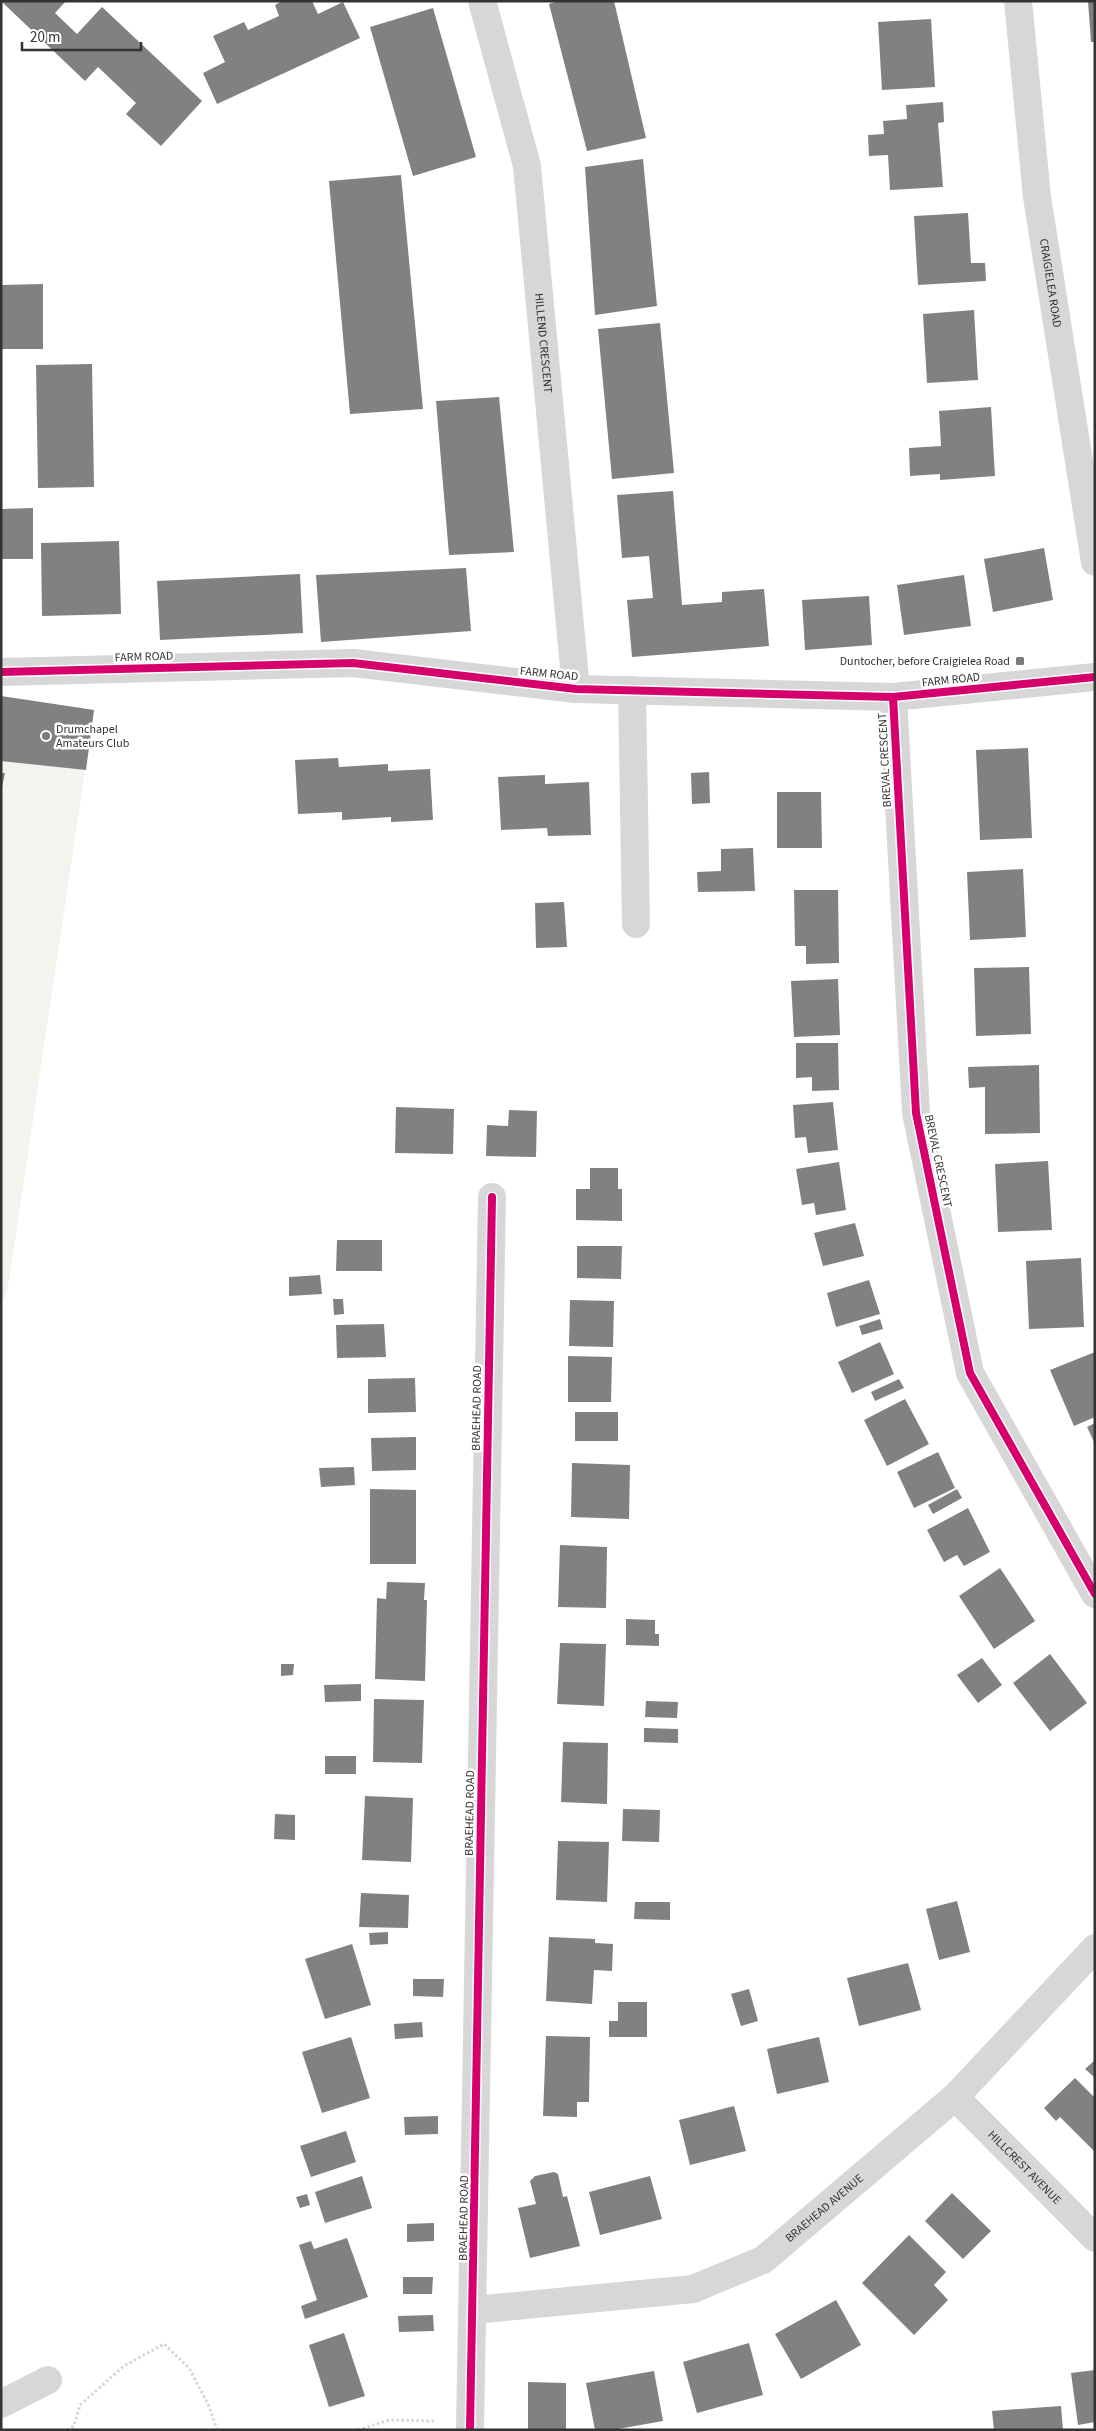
<svg xmlns="http://www.w3.org/2000/svg" width="1096" height="2431" font-family="'Source Sans 3',sans-serif">
	<style>
		.green { fill: #f1f5ed }
		.building { fill: #818181 }
		.lines { fill: none; stroke-linecap: round; stroke-linejoin: round }
		.path { stroke: #d6d6d6; stroke-width: 3; stroke-dasharray: 2.5 2.5; stroke-linecap: butt }
		.minor { stroke: #d7d7d7; stroke-width: 28 }
		.cycleway-casing { stroke: #fff; stroke-width: 11 }
		.cycleway { stroke: #d6006c; stroke-width: 8 }
		.poi-dot { fill: #7a7a7a; stroke: #fff; stroke-width: 2 }
		.labels { text-anchor: middle; dominant-baseline: central; stroke-width: 5; stroke-linejoin: round; paint-order: stroke }
		.street-label { font-size: 12px; fill: #333; stroke: #fff }
		.poi-label { font-size: 12px; fill: #333; stroke: #fff; text-anchor: end }
	</style>
	<rect width="100%" height="100%" fill="#fff"/>
	<path class="green" d="M1,696L94,710L9,1281L1,1309Z"/>
	<g class="building">
		<path d="M1,1H66L55,13L77,34L102,7L202,101L161,146L126,114L136,103L98,67L85,81Z"/>
		<path d="M282,1H312L318,14L343,2L360,38L217,104L203,73L225,62L213,36L244,22L248,30L279,16L275,5Z"/>
		<path d="M558,1H614L646,138L587,151L549,4Z"/>
		<path d="M1088,1H1095V42H1091Z"/>
		<path d="M433,8L476,157L413,176L370,27Z"/>
		<path d="M931,19L935,87L882,90L878,22Z"/>
		<path d="M943,102L944,122L938,123L943,187L890,190L888,155L869,156L868,135L884,134L883,121L907,119L906,105Z"/>
		<path d="M643,159L657,306L595,315L585,167Z"/>
		<path d="M401,175L423,409L350,414L329,181Z"/>
		<path d="M968,213L971,263H985L986,281L918,285L914,216Z"/>
		<path d="M43,284V349H1V285Z"/>
		<path d="M974,310L978,380L927,383L923,314Z"/>
		<path d="M660,323L674,473L612,479L598,329Z"/>
		<path d="M92,364L94,487L38,488L36,365Z"/>
		<path d="M499,397L514,552L449,555L436,401Z"/>
		<path d="M991,407L995,476L940,480V474L910,476L909,448L941,446L939,411Z"/>
		<path d="M673,491L682,605L722,602V592L764,589L769,646L632,657L627,600L653,598L649,556L622,558L617,495Z"/>
		<path d="M33,508V559H1V509Z"/>
		<path d="M119,541L121,614L42,616L41,543Z"/>
		<path d="M1044,548L1053,600L993,612L984,559Z"/>
		<path d="M466,568L471,631L321,642L316,575Z"/>
		<path d="M300,574L303,633L160,640L157,581Z"/>
		<path d="M964,575L971,626L904,635L897,585Z"/>
		<path d="M869,596L872,645L805,650L802,600Z"/>
		<path d="M1,696L94,710L86,770L1,761Z"/>
		<path d="M1028,748L1032,838L980,840L976,750Z"/>
		<path d="M338,758L339,767L388,764V771L430,769L433,820L391,822V817L342,820V812L298,814L295,760Z"/>
		<path d="M709,772L710,803L692,804L691,773Z"/>
		<path d="M1,773H5L2,787H1Z"/>
		<path d="M545,775V784L589,782L591,835L548,836L547,828L501,830L498,777Z"/>
		<path d="M777,792H821L822,848H777Z"/>
		<path d="M753,848L755,891L698,892L697,872L721,871V849Z"/>
		<path d="M1023,869L1026,937L970,940L967,872Z"/>
		<path d="M794,890H838L839,963L806,964V946H795Z"/>
		<path d="M564,902L567,947L536,948L535,903Z"/>
		<path d="M1029,967L1031,1034L976,1036L974,968Z"/>
		<path d="M838,979L840,1035L794,1037L791,981Z"/>
		<path d="M796,1043H838L839,1090L812,1091V1077L796,1078Z"/>
		<path d="M1039,1065L1040,1133L985,1134V1087L969,1088L968,1067Z"/>
		<path d="M833,1102L838,1150L808,1153L806,1137L795,1138L793,1105Z"/>
		<path d="M396,1107L454,1109L453,1154L395,1153Z"/>
		<path d="M509,1110L537,1111L536,1157L486,1156L487,1125L508,1126Z"/>
		<path d="M1048,1161L1052,1230L998,1232L995,1164Z"/>
		<path d="M839,1162L846,1210L816,1215L814,1203L802,1205L796,1169Z"/>
		<path d="M590,1168H618V1189H622V1221L576,1220V1189H590Z"/>
		<path d="M855,1223L864,1256L823,1266L814,1233Z"/>
		<path d="M337,1240H382V1271H336Z"/>
		<path d="M577,1246H622L621,1279L577,1278Z"/>
		<path d="M1081,1258L1084,1327L1029,1329L1026,1261Z"/>
		<path d="M320,1275L322,1294L289,1296V1277Z"/>
		<path d="M869,1280L880,1314L836,1327L827,1293Z"/>
		<path d="M333,1299H343L344,1314L334,1315Z"/>
		<path d="M570,1300L614,1301L613,1347L569,1346Z"/>
		<path d="M880,1319L883,1329L862,1335L859,1326Z"/>
		<path d="M384,1324L386,1357L337,1358L336,1325Z"/>
		<path d="M880,1342L894,1374L852,1393L838,1362Z"/>
		<path d="M1095,1352V1417L1074,1426L1050,1370Z"/>
		<path d="M568,1356L612,1357L611,1402H568Z"/>
		<path d="M415,1378L416,1412L368,1413V1379Z"/>
		<path d="M899,1379L904,1388L875,1401L871,1392Z"/>
		<path d="M905,1399L929,1444L887,1466L864,1420Z"/>
		<rect x="575" y="1412" width="43" height="29"/>
		<path d="M1095,1423V1444L1087,1427Z"/>
		<path d="M416,1437V1470L372,1471L371,1438Z"/>
		<path d="M938,1452L955,1488L914,1508L897,1472Z"/>
		<path d="M572,1463L630,1465L629,1519L571,1517Z"/>
		<path d="M354,1467L355,1485L321,1487L319,1468Z"/>
		<path d="M370,1489L416,1490V1564H370Z"/>
		<path d="M957,1489L962,1498L933,1514L928,1505Z"/>
		<path d="M968,1508L990,1552L964,1566L957,1555L944,1562L927,1530Z"/>
		<path d="M560,1545L607,1547L606,1608L558,1607Z"/>
		<path d="M1000,1568L1035,1621L994,1649L959,1596Z"/>
		<path d="M387,1582L425,1583L424,1600H427L425,1681L375,1679L377,1598L386,1599Z"/>
		<path d="M626,1619L655,1620V1634H659V1646L626,1645Z"/>
		<path d="M560,1643L606,1644L604,1706L557,1704Z"/>
		<path d="M1050,1654L1087,1703L1050,1731L1013,1683Z"/>
		<path d="M982,1658L1002,1685L978,1703L957,1675Z"/>
		<path d="M281,1664H294L293,1675L281,1676Z"/>
		<path d="M361,1684V1701L325,1702L324,1685Z"/>
		<path d="M374,1699L424,1700L422,1763L373,1762Z"/>
		<path d="M646,1701L678,1702L677,1718L645,1717Z"/>
		<path d="M644,1728L678,1729V1743L644,1742Z"/>
		<path d="M563,1742L608,1743L607,1804L561,1802Z"/>
		<rect x="325" y="1756" width="31" height="18"/>
		<path d="M365,1796L413,1798L411,1862L362,1860Z"/>
		<path d="M623,1809L660,1810L659,1842L622,1841Z"/>
		<path d="M275,1814L295,1815V1840L274,1839Z"/>
		<path d="M558,1841L609,1842L607,1902L556,1900Z"/>
		<path d="M361,1893L409,1895L408,1928L359,1927Z"/>
		<path d="M957,1901L970,1952L939,1960L926,1909Z"/>
		<path d="M635,1902H670V1920L634,1919Z"/>
		<path d="M388,1932V1944L370,1945L369,1933Z"/>
		<path d="M549,1937L595,1939V1943L613,1944L612,1971L594,1970L592,2004L546,2001Z"/>
		<path d="M352,1944L371,2005L325,2019L305,1959Z"/>
		<path d="M908,1963L921,2010L859,2026L847,1978Z"/>
		<path d="M413,1979H444L443,1997L413,1996Z"/>
		<path d="M749,1989L758,2021L741,2026L731,1994Z"/>
		<path d="M618,2002H647V2037H609V2021H618Z"/>
		<path d="M422,2022L423,2037L395,2039L394,2024Z"/>
		<path d="M546,2036L590,2037L589,2102H577V2117L543,2116Z"/>
		<path d="M351,2037L370,2098L322,2113L302,2052Z"/>
		<path d="M819,2037L829,2082L777,2094L767,2049Z"/>
		<path d="M1095,2060V2078L1085,2069Z"/>
		<path d="M1075,2078L1095,2098V2152L1060,2117L1056,2121L1044,2108Z"/>
		<path d="M734,2106L746,2151L690,2165L679,2120Z"/>
		<path d="M438,2116V2134L405,2135L404,2117Z"/>
		<path d="M346,2131L356,2162L311,2177L300,2146Z"/>
		<path d="M554,2172L558,2174L563,2197L567,2196L580,2246L530,2258L518,2208L536,2204L530,2181L535,2176Z"/>
		<path d="M362,2176L372,2208L325,2223L315,2192Z"/>
		<path d="M650,2176L662,2219L600,2235L589,2192Z"/>
		<path d="M952,2193L991,2231L963,2259L925,2221Z"/>
		<path d="M307,2194L310,2205L300,2208L296,2197Z"/>
		<path d="M434,2223V2241L407,2242V2224Z"/>
		<path d="M909,2235L946,2272L934,2285L948,2300L914,2335L862,2283Z"/>
		<path d="M347,2238L368,2297L305,2319L301,2306L317,2300L299,2245L311,2241L314,2249Z"/>
		<path d="M403,2277H433L432,2294H403Z"/>
		<path d="M836,2300L861,2345L801,2379L775,2334Z"/>
		<path d="M433,2315L434,2331L399,2332L398,2316Z"/>
		<path d="M344,2333L365,2396L329,2407L309,2345Z"/>
		<path d="M749,2343L763,2395L697,2413L683,2362Z"/>
		<path d="M1095,2370V2422L1078,2425L1071,2373Z"/>
		<path d="M654,2371L663,2421L612,2430H595L586,2383Z"/>
		<path d="M528,2382L566,2383V2430H528Z"/>
		<path d="M1061,2406L1063,2430H994L992,2411Z"/>
	</g>
	<g class="lines">
		<g class="path">
			<path d="M67,2430L74,2426L80,2405L124,2366L164,2344L189,2368L209,2406L217,2430"/>
			<path d="M358,2430L389,2420L434,2421"/>
		</g>
		<g class="minor">
			<path id="s1" d="M482,1L527,166L576,689"/>
			<path id="s2" d="M1018,1L1037,197L1095,562"/>
			<path d="M1,672L353,663L576,689L893,697L1095,677"/>
			<path d="M632,690L636,924"/>
			<path d="M893,697L916,1113L970,1373L1095,1594"/>
			<path id="s3" d="M955,2097L1095,2238"/>
			<path id="s4" d="M474,2310L693,2289L763,2260L955,2097L1095,1948"/>
			<path d="M1,2404L48,2380"/>
			<path d="M470,2430L492,1197"/>
		</g>
		<g class="cycleway-casing">
			<g id="cycleway">
				<path d="M1,672L353,663L576,689L893,697L1095,677"/>
				<path d="M893,697L916,1113L970,1373L1095,1594"/>
				<path d="M470,2430L492,1197"/>
			</g>
		</g>
		<use href="#cycleway" class="cycleway"/>
	</g>
	<g class="poi-dot">
		<rect x="1015" y="656" width="10" height="10" rx="2.5"/>
		<circle cx="46" cy="736" r="5"/>
	</g>
	<g class="labels">
		<g class="street-label">
			<text stroke="none"><textPath href="#s2" startOffset="284">CRAIGIELEA ROAD</textPath></text>
			<text stroke="none"><textPath href="#s1" startOffset="349">HILLEND CRESCENT</textPath></text>
			<text transform="translate(144 657) rotate(-2)">FARM ROAD</text>
			<text transform="translate(549 674) rotate(6)">FARM ROAD</text>
			<text transform="translate(951 680) rotate(-6)">FARM ROAD</text>
			<text transform="translate(885 760) rotate(-93)">BREVAL CRESCENT</text>
			<text transform="translate(938 1161) rotate(78)">BREVAL CRESCENT</text>
			<text transform="translate(477 1408) rotate(-89)">BRAEHEAD ROAD</text>
			<text transform="translate(470 1813) rotate(-89)">BRAEHEAD ROAD</text>
			<text stroke="none"><textPath href="#s3" startOffset="99">HILLCREST AVENUE</textPath></text>
			<text stroke="none"><textPath href="#s4" startOffset="376">BRAEHEAD AVENUE</textPath></text>
			<text transform="translate(464 2218) rotate(-89)">BRAEHEAD ROAD</text>
		</g>
		<g class="poi-label">
			<text x="1010" y="661">Duntocher, before Craigielea Road</text>
			<text x="56" y="729" text-anchor="start">Drumchapel<tspan x="56" dy="14">Amateurs Club</tspan></text>
		</g>
	</g>
	<rect width="1096" height="2431" fill="none" stroke="#333333" stroke-width="5"/>
	<path d="M22 42v8h119v-8" fill="none" stroke="#333333" stroke-width="2.5"/>
	<text x="30" y="42" font-size="15" fill="#333333" stroke="#ffffff" stroke-width="4" paint-order="stroke">20 m</text>
</svg>
